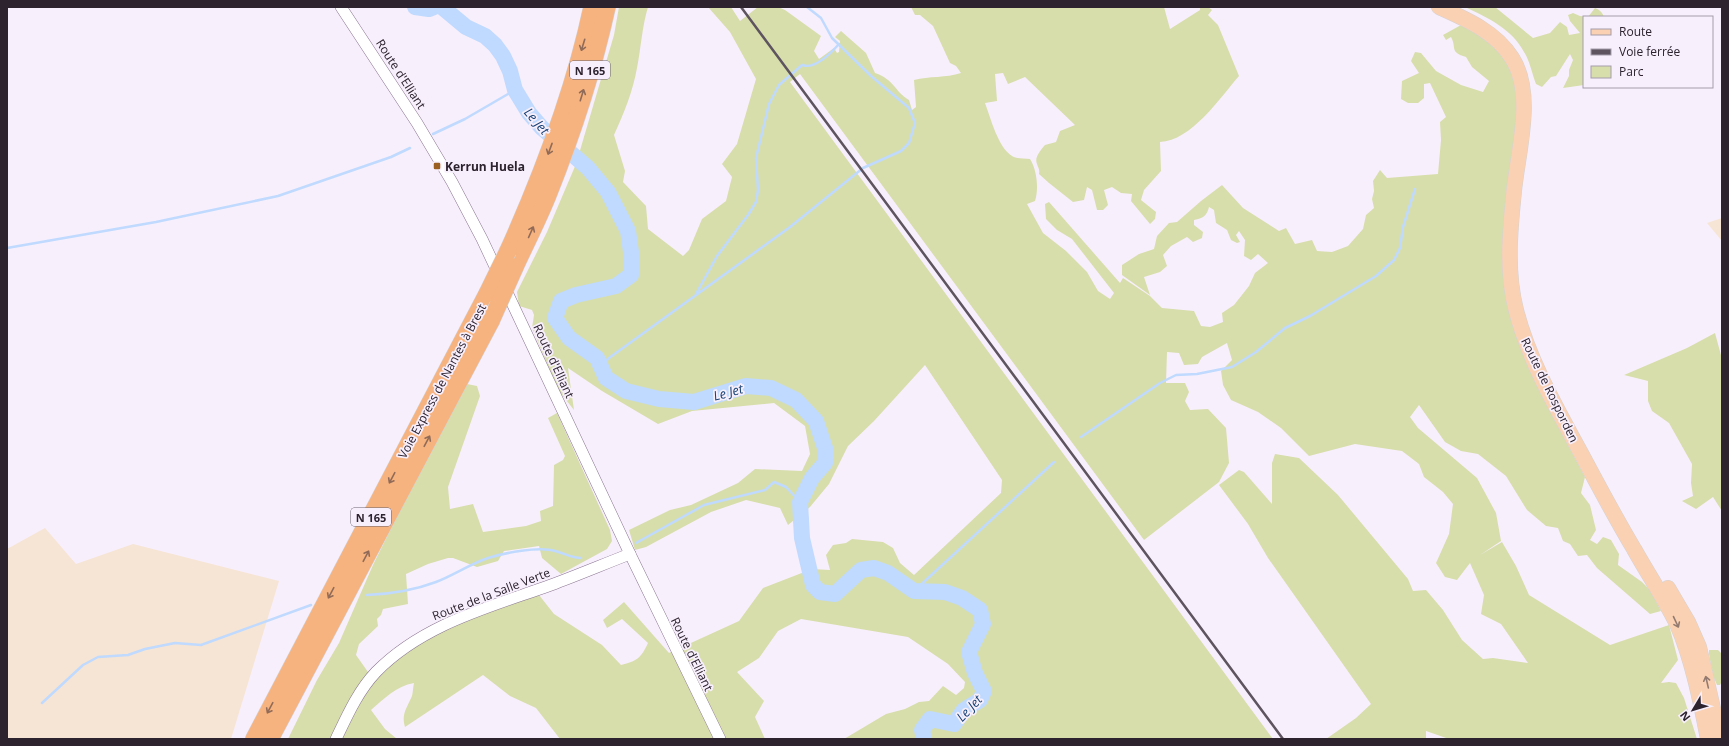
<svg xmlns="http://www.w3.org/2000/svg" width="1729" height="746" font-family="'Open Sans',sans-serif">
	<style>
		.industrial { fill: #f6e5d4 }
		.green { fill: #d7deab }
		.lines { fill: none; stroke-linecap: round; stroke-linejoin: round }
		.stream { stroke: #bfdafe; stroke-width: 2.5 }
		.river { stroke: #bfdafe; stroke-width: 16 }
		.minor-casing { stroke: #897591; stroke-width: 12 }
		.major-casing { stroke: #d5d3d5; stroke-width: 16 }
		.highway-casing { stroke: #d5d3d5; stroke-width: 18 }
		.minor { stroke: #fff; stroke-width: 11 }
		.major { stroke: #fad1b2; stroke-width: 15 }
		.highway { stroke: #f6b37f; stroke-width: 17 }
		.rail { stroke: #5d5460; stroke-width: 2.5 }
		.highway-bridge-casing { stroke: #d5d3d5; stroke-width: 18; stroke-linecap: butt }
		.highway-bridge { stroke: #f6b37f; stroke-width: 17 }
		.oneway { stroke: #916b57 }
		.oneway2 { stroke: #937a70 }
		.poi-dot { fill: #9c5f22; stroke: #f8effc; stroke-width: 1.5 }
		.labels { text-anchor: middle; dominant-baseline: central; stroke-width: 3.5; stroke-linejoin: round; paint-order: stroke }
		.shield { fill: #f8effc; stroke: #69606c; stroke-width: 1 }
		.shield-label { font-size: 11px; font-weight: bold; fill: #2c232f }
		.street-label { font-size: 12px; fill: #2c232f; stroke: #f8effc }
		.poi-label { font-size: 12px; font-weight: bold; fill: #2c232f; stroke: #f8effc; text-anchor: start }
		.water-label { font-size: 13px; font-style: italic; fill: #164175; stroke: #f8effc }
	</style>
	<rect width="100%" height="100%" fill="#f8effc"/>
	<g class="industrial">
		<path d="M1722,218V241L1707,223Z"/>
		<path d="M45,528L76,564L133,544L279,581L231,739H7V549Z"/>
	</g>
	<g class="green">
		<path d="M619,7H648C642,27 641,47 637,68C633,91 624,113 614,135L625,171L623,182L646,206L648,229L683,256L689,250L702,219L726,201L732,177L722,164L737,144L756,79L730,32L708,7H731L740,21L758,7H778L785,10L821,36L814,51L819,59L834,48L837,53L839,52L840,41L835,37L841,31L866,53L875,73C895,80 894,91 909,100L912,110L916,107L914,80C929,76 946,78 961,73L956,66L950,63L933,26L920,15H915L911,7H1164L1170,29L1200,10V7H1208L1212,10L1208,15L1218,25L1239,76C1220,98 1191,141 1160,142L1161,171L1144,190L1141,200L1156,212L1155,219L1150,224L1131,201L1132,194L1121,193L1112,187L1104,190L1108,205L1103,210H1097L1092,190L1087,187L1084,200L1073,202L1049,183L1039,174C1040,169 1038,168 1037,164C1034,157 1041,150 1045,145L1056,142L1060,131L1075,125L1025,77L1008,84L1003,73L995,74L997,101L985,103C991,119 998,147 1012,156C1016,159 1025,158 1030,159C1037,170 1039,189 1035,201L1027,204L1043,233L1066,251L1087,272L1098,291L1110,299L1114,293L1072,239L1057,230L1046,219L1045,204L1049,202L1120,283L1123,278L1150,296L1162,308L1194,311L1201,326L1210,327L1223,322L1222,313L1234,305L1249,286L1255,273L1268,263L1258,254L1251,260L1244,256L1245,240L1239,231L1236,235L1240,242L1237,243L1231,240L1227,230L1216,223L1214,210L1209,207C1207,216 1203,218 1194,220V225L1203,232L1202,238L1193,242L1187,237L1171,246L1163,255L1167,266L1160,272L1144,277L1150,295L1122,275V265L1139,254L1154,249L1157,236L1169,223L1177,222L1201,201L1222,185L1243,208L1279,231L1286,228L1295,244L1312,240L1317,251L1332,252L1348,246L1363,229L1366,215L1374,208L1372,199L1374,191L1373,181L1380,170L1387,178L1438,174L1441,140L1440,122L1446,117L1430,83L1424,84V98L1418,103H1408L1401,99L1402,81L1419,73L1411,61L1415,52L1421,53L1436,71L1461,85L1483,92L1489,81L1472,67L1466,57C1449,52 1457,48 1451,37L1446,40L1443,35L1461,25L1495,43L1509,61L1519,94L1504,272L1552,415L1585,477L1581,493L1590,505L1596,530L1590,540L1597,544L1603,537L1611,540L1619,554L1618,565L1642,582L1650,590L1661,611L1650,614L1597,568L1587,555L1578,556L1570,544L1563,541L1558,528L1546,526L1527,510L1506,476L1478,454L1461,451L1445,442L1419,405L1410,417L1418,428L1477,478L1496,513L1501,541L1480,555L1502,542L1516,566L1529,595L1610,645L1669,625L1678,660L1661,683L1669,682L1676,683L1684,698L1697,739H1449L1426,731V739H1326L1356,718L1371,704L1268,558L1248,524L1219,485L1239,470L1244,472L1272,504V463L1275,454L1299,458L1338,495L1408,579L1413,591L1426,590L1443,610L1462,640L1483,659L1493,658L1528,663L1501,624L1481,614L1484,595L1470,563L1457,580L1445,577L1436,563L1449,534L1453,504L1443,492L1424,477L1419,464L1402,451L1355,444L1309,456L1281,428L1258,412L1231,400L1223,385L1221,371L1232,360L1227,343L1202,357L1198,364L1184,365L1179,353L1167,352L1166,383H1185L1189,392L1185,401L1190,410L1208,409L1226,428L1229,463L1219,482L1144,540L800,74L790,82L1273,739H844L886,714L905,709L919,702L929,701L943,686L956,695L964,688L965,682L948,664L908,637L801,619L778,631L759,658L737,672L764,701L755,717L765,739H560L536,708L510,696L483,675L405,727C401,714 407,708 412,696C413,692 413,687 414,683C396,686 384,699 371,710L385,729L397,739H288L317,680L339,643L373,565L431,448L467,384L477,386L480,396L448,487L450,509L473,504L483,532L526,526L541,521L540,511L553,506L554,465L563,460L565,456L548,418L557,413L610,530L612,541L607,549L561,574L542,558L539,546L504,551L498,561L477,567L453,558H448L428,564L406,574L408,604L383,609L381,615L377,619L378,626L359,644L356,655L368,672L374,676L410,648L451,624L539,595L554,614L602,645L621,665C637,661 641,658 648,643L622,619L607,628L603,620L624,602L669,653L739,621L763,588L812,569L830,570L826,555L833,545L846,543L852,539L883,542L893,548L900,563L914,575L1001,493L1002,480L925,365L874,421L848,446L829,484L810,507L788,525L780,508L746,500L711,512L646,547L635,550L629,530L670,510L691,505L738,483L755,469L802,471L810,454L805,426L774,403L692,411L658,424L602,391L568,368L574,410L559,391L532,328L534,315L532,310L519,306L517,292L547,232L576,164L614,35Z"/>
		<path d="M1465,7H1495L1533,38L1550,33L1560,22L1567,27L1569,35L1580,33L1570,21L1568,15L1573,13L1580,16L1588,17L1595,8C1600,10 1602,12 1604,17H1584V85L1563,88L1569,76V70L1573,60L1570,54L1556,76L1551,77L1542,87L1536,84C1532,74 1530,61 1524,52C1513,30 1487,17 1465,7Z"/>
		<path d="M1715,333L1722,359V511L1713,497L1696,509L1682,501L1693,496L1691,483L1692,464L1669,423L1652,411L1648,401V381L1624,375L1687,348Z"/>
		<path d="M1709,650H1718L1722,654V681L1720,685H1717L1713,676L1709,654Z"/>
	</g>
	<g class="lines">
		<g class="stream">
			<path d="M433,134L465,119L515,90"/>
			<path d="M7,248L156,222L278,196L391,157L410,148"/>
			<path d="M696,294L717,256L748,215L756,202L758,190L756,158L769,104L779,85L802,65C815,70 831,53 839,44"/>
			<path d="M600,366L609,358L790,227L863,168L901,151L909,143L915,123L909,108L871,76L832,38L821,18L807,7"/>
			<path d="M1081,437L1160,383L1176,375L1197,374L1232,367L1256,352L1285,328L1310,316L1376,276L1394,260L1400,248L1403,227L1415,189"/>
			<path d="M636,543L704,505L765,490L774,482L786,487L800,502"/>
			<path d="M914,591L1054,462"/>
			<path d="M367,595C389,594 415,590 436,582C454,575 470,564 488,558C504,553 539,546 555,551C564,553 571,558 581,558"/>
			<path d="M42,703L83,665L98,657L128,655L145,649L175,643L201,645L311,605"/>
		</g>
		<g class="river">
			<path d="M415,7L429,9L434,7"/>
			<path d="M442,7L466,27L485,36L495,45L503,56L510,71L515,90L529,113L542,128L588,168L608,192L628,231L631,252V275L616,286L576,295L561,301L555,318L569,338L597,358L606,378L626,391L659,399L694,402L746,386L771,388L796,400L816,421L826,451L825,463L812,478L800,502L802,538L813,585L820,592L835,594L861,570L874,568L888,573L914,591L945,592L962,598L980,610L983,624L969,652L975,673L984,691L980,700L964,710L954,724L930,719L922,730L924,739"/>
		</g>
		<g class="minor-casing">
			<g id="minor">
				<path d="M341,7L417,123L452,182L482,239L630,554L720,739"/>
				<path d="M336,739C347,716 358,691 376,672C423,624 490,607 551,585C578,575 604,564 630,554"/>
			</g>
		</g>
		<g class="major-casing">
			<g id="major">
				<path d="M1439,7C1466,19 1496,32 1512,58C1535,94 1518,151 1514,191C1510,231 1506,271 1516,310C1529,361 1557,409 1582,455C1599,487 1616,519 1634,549C1648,574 1664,598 1677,624C1692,658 1701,703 1708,739"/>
				<path d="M1668,588L1688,622L1699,647L1720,739"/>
			</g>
		</g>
		<g class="highway-casing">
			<g id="highway">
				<path d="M508,251C543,173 574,92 592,7"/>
				<path d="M515,267C526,243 538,220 548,195C572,135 593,71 607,7"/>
				<path d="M254,739L487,294"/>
				<path d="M270,739L491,321"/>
			</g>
		</g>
		<use href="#minor" class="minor"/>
		<use href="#major" class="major"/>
		<use href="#highway" class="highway"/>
		<path class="rail" d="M741,7L1283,739"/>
		<g class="highway-bridge-casing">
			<g id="highway-bridge">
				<path d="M487,294L508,251"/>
				<path d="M491,321L515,267"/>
			</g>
		</g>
		<use href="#highway-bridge" class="highway-bridge"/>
	</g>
	<defs><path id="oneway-shaft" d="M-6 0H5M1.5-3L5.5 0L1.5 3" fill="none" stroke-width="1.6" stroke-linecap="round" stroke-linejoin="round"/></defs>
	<g class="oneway">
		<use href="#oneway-shaft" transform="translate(583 45) rotate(107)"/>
		<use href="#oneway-shaft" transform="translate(582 95) rotate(-73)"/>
		<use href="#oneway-shaft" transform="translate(550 149) rotate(110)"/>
		<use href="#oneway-shaft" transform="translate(531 232) rotate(-66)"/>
		<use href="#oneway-shaft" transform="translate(427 441) rotate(-62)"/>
		<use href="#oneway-shaft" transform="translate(392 478) rotate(118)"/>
		<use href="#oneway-shaft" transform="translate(366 556) rotate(-62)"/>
		<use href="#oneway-shaft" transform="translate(331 593) rotate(118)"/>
		<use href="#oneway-shaft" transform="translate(270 708) rotate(118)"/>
	</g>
	<g class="oneway2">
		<use href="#oneway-shaft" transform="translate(1676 622) rotate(65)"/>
		<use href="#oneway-shaft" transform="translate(1707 682) rotate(-103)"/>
	</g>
	<rect class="poi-dot" x="433" y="162" width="8" height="8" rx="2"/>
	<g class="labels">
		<g class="shield">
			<rect x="570" y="61" width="40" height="18" rx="3"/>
			<rect x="351" y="508" width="40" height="18" rx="3"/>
		</g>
		<g class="shield-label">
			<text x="590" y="70">N 165</text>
			<text x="371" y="517">N 165</text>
		</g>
		<g class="street-label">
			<text transform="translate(401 74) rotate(57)">Route d'Elliant</text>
			<text transform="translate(554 361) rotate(65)">Route d'Elliant</text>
			<text transform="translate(442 381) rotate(-62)">Voie Express de Nantes à Brest</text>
			<text transform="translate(1550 390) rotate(64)">Route de Rosporden</text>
			<text transform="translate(491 594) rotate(-21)">Route de la Salle Verte</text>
			<text transform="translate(692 654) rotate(64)">Route d'Elliant</text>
		</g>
		<g class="poi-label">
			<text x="445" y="166">Kerrun Huela</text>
		</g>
		<g class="water-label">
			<text transform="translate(537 121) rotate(49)">Le Jet</text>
			<text transform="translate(728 392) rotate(-15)">Le Jet</text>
			<text transform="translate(969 708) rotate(-47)">Le Jet</text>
		</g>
	</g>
	<rect width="1729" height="746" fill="none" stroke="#2c232f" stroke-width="16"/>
	<rect x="1583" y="16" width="130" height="72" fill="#f8effc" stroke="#a69daa"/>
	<rect x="1591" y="29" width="20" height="6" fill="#fad1b2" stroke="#a69daa"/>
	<text x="1619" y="36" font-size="12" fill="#2c232f">Route</text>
	<rect x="1591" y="49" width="20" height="6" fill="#5d5460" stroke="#a69daa"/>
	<text x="1619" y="56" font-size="12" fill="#2c232f">Voie ferrée</text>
	<rect x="1591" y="66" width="20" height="12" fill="#d7deab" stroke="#a69daa"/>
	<text x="1619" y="76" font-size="12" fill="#2c232f">Parc</text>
	<g transform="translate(1693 710) rotate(232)" stroke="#f8effc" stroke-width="3" paint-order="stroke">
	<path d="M0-3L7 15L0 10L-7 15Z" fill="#2c232f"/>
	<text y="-6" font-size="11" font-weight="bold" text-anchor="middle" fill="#2c232f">N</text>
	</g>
</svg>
